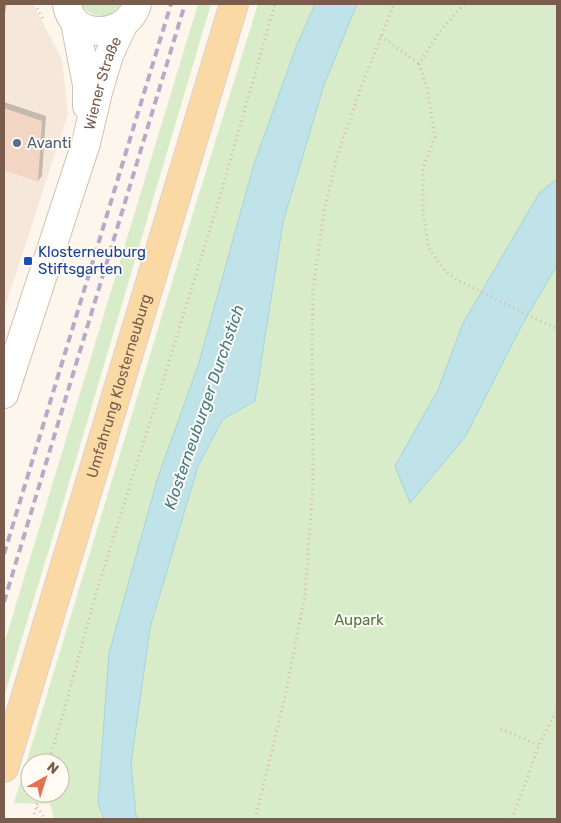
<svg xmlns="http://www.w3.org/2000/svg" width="561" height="823" font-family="Rubik,sans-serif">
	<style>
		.residential { fill: #f5e8da }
		.green { fill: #d8ecc9; fill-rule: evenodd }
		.water { fill: #bfe3e8; stroke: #a5d3da }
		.shadow { fill: #0003 }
		.building { fill: #f3d5c3 }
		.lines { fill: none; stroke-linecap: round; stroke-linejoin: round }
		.secondary-casing { stroke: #d6c0b0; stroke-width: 30 }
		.primary-casing { stroke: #dad1cd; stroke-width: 30 }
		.path { stroke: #d9b8a5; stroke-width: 3; stroke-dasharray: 1 4; stroke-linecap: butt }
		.secondary { stroke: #fff; stroke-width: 28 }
		.primary { stroke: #fbd9a5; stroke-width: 28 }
		.rail { stroke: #b9a8c9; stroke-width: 4; stroke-dasharray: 8 5; stroke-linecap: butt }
		.service-dot { fill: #5c6f8a; stroke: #fffaf3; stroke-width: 2 }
		.transit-dot { fill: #1a4fb4; stroke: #fffaf3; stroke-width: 2 }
		.labels { text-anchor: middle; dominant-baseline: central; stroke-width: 4; stroke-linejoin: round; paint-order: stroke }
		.street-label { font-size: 15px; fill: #7a5c4d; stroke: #fffaf3 }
		.service-label { font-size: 15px; fill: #4e5e75; stroke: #fffaf3; text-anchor: start }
		.transit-label { font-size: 15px; fill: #164399; stroke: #fffaf3; text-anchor: start }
		.park-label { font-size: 15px; fill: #537a41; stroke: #fffaf3 }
		.water-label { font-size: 16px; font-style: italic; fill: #437c86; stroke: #fffaf3 }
	</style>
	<rect width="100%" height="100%" fill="#fdf6ec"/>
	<path class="residential" d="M4,4H33L62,60L68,114L4,310Z"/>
	<g class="green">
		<path d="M80,4H121C111,20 91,19 80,4Z"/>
		<path d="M198,4H211L58,520L4,697V644Z"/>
		<path d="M258,4H315L296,47L254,164L198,366L158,477L109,653L98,803L104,819H54L50,804L14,803L194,210ZM30,763H60V793H30Z"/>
		<path d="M357,4H557V819H138L136,815L131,763L150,628L198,466L223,419L255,401L283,222L324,85Z"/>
	</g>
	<g class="water">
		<path d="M315,4H357L324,85L283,222L255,401L223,419L198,466L150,628L131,763L136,815L138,819H104L98,803L109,653L158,477L198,366L254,164L296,47Z"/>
		<path d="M557,179V265L521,327L465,437L410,503L395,466L438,390L463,323L540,192Z"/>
	</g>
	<g class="shadow">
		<path d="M4,4H7L4,18Z"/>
		<path d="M4,102L46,116L42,176L38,181L4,168Z"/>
	</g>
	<path class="building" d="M4,108L42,121L38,182L4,170Z"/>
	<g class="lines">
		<g class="secondary-casing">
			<g id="secondary">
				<path d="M67,4C72,42 128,38 137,4"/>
				<path d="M75,22L87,85V106"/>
				<path id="s1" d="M4,394L86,143L98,92L109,55L123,25"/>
			</g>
		</g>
		<g class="primary-casing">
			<g id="primary">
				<path id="s2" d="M4,768L234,4"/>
			</g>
		</g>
		<g class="path">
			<path d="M35,4L44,21"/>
			<path d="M464,4L440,31L419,64L427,88L435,137L423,167V209L428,247L445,271L459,281L557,329"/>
			<path d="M381,36L419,64"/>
			<path d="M501,729L539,745"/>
			<path d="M48,763L64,711L96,593L162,384L216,210L275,4"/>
			<path d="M37,807L45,819"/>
			<path d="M33,819L40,793"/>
			<path d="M255,819L285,697L305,595L313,484L312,343L313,291L324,211L337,156L362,85L394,4"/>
			<path d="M512,819L539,745L557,710"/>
		</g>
		<use href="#secondary" class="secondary"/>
		<use href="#primary" class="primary"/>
		<g class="rail">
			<path d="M4,554L171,4"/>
			<path d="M4,602L185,4"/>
		</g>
	</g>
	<circle class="service-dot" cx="17" cy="143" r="5"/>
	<rect class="transit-dot" x="23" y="256" width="10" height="10" rx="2.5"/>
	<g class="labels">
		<g class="street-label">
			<text stroke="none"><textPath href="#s1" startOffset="326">Wiener Straße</textPath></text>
			<text stroke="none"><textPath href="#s2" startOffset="399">Umfahrung Klosterneuburg</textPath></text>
		</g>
		<g class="service-label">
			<text x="27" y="143">Avanti</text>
		</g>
		<g class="transit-label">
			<text x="38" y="252">Klosterneuburg<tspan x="38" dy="17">Stiftsgarten</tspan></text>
		</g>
		<g class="park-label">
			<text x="359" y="620">Aupark</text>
		</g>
		<g class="water-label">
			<text transform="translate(204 407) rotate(-71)">Klosterneuburger Durchstich</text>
		</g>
	</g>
	<rect width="561" height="823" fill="none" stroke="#7a5c4d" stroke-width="10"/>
	<g transform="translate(45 778) rotate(39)"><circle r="24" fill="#fffaf3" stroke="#cabbb1"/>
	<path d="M0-4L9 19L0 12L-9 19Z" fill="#e76f51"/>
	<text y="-8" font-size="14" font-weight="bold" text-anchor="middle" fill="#7a5c4d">N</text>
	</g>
</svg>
